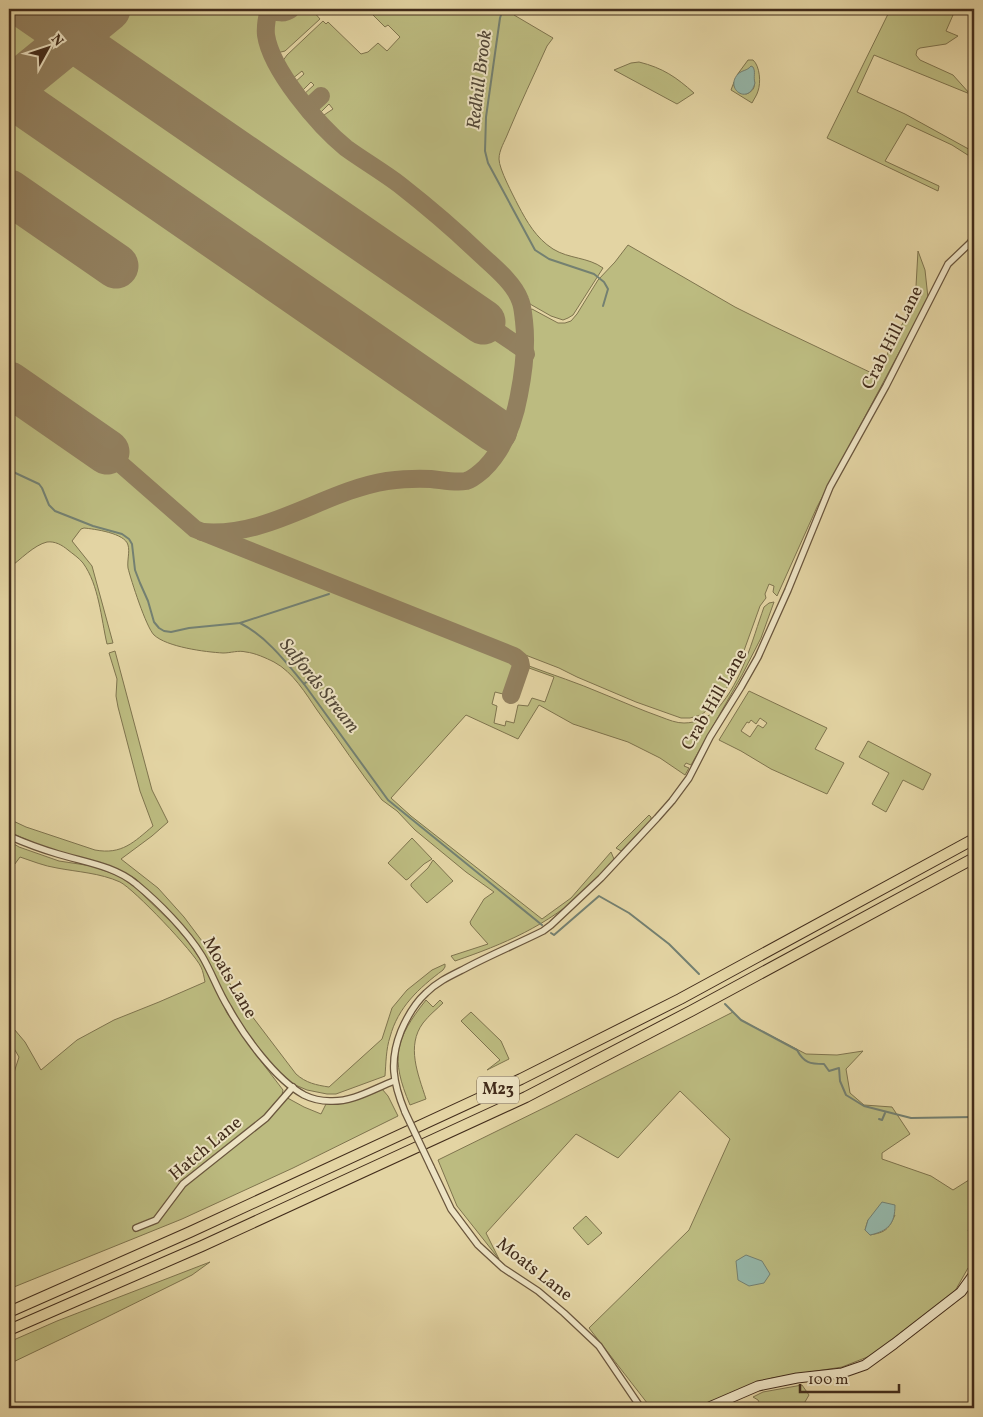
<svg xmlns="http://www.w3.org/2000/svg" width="983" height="1417" font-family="Vollkorn,serif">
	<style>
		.green { fill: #bcbb80; stroke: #7f744e; fill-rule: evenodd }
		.water { fill: #95b8ab; stroke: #748071 }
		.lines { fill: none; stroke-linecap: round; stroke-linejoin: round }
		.stream { stroke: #748071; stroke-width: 2 }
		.taxiway { stroke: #92805f; stroke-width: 18 }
		.runway { stroke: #92805f; stroke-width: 45 }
		.street-casing { stroke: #6a563d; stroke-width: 8 }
		.secondary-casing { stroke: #422c1b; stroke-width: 11 }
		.highway-casing { stroke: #422c1b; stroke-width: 12 }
		.street { stroke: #ede3c3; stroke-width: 5.5 }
		.secondary { stroke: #ede3c3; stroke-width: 9 }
		.highway { stroke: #e3d4a3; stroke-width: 10 }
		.street-bridge-casing { stroke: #6a563d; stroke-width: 8; stroke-linecap: butt }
		.street-bridge { stroke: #ede3c3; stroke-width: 5.5 }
		.labels { text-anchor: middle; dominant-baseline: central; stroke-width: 4; stroke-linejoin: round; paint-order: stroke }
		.shield { fill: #ede3c3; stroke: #75634d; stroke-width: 1 }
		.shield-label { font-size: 16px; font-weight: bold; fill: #422c1b }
		.street-label { font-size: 18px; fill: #422c1b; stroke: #ede3c3 }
		.water-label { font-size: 19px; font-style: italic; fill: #534838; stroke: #ede3c3 }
	</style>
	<rect width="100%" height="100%" fill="#e3d4a3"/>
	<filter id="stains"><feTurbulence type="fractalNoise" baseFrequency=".004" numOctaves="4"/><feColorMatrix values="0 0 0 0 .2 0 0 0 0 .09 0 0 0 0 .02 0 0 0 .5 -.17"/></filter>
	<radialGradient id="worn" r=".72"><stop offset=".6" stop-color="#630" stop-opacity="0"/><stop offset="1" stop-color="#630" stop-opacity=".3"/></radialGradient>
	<g class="green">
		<path d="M9,9H264C262,16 261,24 261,31C264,64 312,126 337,146C358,163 382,176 402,192C428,213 453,234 477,257C487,266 510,285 515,298C518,305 519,313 520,320C523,350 519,377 512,406C505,430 496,451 477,468C473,471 470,475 465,477C445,477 425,470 404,474C387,477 369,480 352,486C320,497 222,545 193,523L140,476L116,451L9,376Z"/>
		<path d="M297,9H315L313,11L320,19L285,51L277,53L271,38L272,21C279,13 288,18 297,9Z"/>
		<path d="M367,9H515L514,15L553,38L547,46C534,75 520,104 508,133C505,141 499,150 499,159C499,169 513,195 518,205C527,222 536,238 553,249C569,259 588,257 603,268L573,315L568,318L563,320L551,316L530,304L514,282L468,237L437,210L406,184L348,144L321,117L333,109L329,104L319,114L312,106L324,97L320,93L310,103L303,95L314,85L311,82L301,92L294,83L304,74L302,71L292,79L282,62L287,55L323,21L326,24L328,22L361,54L368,52L378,43L387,51L400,37L388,25L385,27Z"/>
		<path d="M889,9H938L953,15L946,31L958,36L946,44L920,48L917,50L916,55L920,60L953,75L970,94L874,55L857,92L905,114L974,152V159L952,145L907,124L885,161L939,186L938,191L827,138L890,10Z"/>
		<path d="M748,60H753C760,66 761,83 758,91C757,95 754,99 752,103L731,90L734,82V86L746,94C760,89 753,78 750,67C747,72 741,71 737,75Z"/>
		<path d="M639,62C663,68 676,77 694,93L677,104L614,70L631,63Z"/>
		<path d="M628,245L735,307L773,326L878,376L896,334L915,304L918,251L925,270L928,298L817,507L777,596L773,592L774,586L769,584L765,594L766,598L760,606L741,659L734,675L725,691L715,704L701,715L690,718H681L636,702L577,677L559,668L285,562L241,545L236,541L237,536L240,534L270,526L353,495L382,487L418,483L460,486L471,484L478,480L490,469L502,455L509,444L514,431L530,359L531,344L528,311L532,309L558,323H565L571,321L577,314L598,280L615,262Z"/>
		<path d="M9,392L123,471L196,535L432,626L513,661L515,662L503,694L495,692L492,704L497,706L494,723L505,726L506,721L514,723L518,705L528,706L532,698L545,702L554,677L529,668V666C553,675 578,683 601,693C621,701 641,710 661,717C669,720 676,723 684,723C697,723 709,717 718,708C742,681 752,641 764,607L769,603L774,602L761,638L742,675L691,765L686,763L684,766L689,768L685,775L660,758L628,742L573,724L539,705L518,739L466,715L391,798L411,816L542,919L571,898L611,852L614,859C605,869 596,881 586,890C547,926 504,944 455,961L451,956L488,944L471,925L470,922L484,899L494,892L466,872L415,830L397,811L382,800C359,771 339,740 317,710C306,694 293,672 274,662C266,658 255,653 246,652C238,650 231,653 223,653C205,652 167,647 154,635C146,627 131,580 128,568C127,560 130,552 128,545C125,533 94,529 84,528L81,529L72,541L92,566L113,643L107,644C101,618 99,585 83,563C79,558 73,554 68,550C62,545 55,541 47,542C34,545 20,560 9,568Z"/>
		<path d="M115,651L152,790L168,822L152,836L121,859L158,888L184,917L211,953L242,1003L296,1074C306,1083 316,1085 329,1087L382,1039L392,1008L407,990L432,970L445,964V967L443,970C419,988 398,1007 390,1037C386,1049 386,1063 385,1076L336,1094H327L307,1090L293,1084L271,1064L250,1036L233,1012L206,957L193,939L156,898L136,879L115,868L41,846L9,832V819L26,827L95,850C122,855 134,842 153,826L140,791L118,707L116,696L117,679L109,653Z"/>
		<path d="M749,691L827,728L815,749L844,763L827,794L771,769L741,751L719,740ZM760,718L767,723L763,728L758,725L750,737L741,731L747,722L749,723L751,720L756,724Z"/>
		<path d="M868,741L931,774L923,790L903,780L886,812L872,804L889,773L859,757Z"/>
		<path d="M649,815L651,817V820L621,851L616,848Z"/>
		<path d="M412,838L432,859L424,864L408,879L406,880L388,863Z"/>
		<path d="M9,841L19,847L59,861L92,866L119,876L136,888L173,924L190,944L202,962L227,1013L254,1052L283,1090L282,1095L304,1107L321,1114L326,1104C345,1105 365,1098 382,1089L388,1096L398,1116L293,1168L182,1219L9,1289V1088L19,1057L9,1040V1023L25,1042L41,1070L77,1040L114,1020L159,1002L205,982C204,977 203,971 201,967C194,952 134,889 120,882C100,873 78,872 57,868C44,866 32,861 20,857L9,872Z"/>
		<path d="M433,860L453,881L427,903L411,886V884L428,868Z"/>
		<path d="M426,1000L433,1007L440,1000L443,1003C437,1009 429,1015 423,1023C406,1046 418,1074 426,1099L410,1105C390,1058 395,1039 426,1000Z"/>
		<path d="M471,1012L501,1041L509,1059L487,1070L500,1060L461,1021Z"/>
		<path d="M733,1012L741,1020L806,1054L837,1055L863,1051L846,1069L850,1093L864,1105L892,1107L910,1134L882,1153V1159L931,1176L953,1190L972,1178L974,1179V1221H973L968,1231L974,1234V1262L968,1268L955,1291L875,1354L842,1367L772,1378L694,1408H651L589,1328L689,1230L730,1139L680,1091L618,1158L576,1134L486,1233L499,1259L457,1206L438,1160L552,1104ZM895,1215C888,1230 886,1232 870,1235L865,1230L868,1220Z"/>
		<path d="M586,1216L602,1233L588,1245L573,1228Z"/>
		<path d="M210,1262L192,1275L103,1319L9,1364V1342L57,1321Z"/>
		<path d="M802,1385L809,1395L802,1407L796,1408H762L758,1400L753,1397L763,1392Z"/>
	</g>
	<g class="water">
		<path d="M751,66L753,67C756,72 753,77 755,83C749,106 724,89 738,74C742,70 747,71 751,66Z"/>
		<path d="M882,1202L895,1205C895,1224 888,1231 870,1235L865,1230L868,1220Z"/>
		<path d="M746,1255L762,1261L770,1274L764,1283L749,1286L738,1280L736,1261Z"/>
	</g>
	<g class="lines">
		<g class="stream">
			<path d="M503,9L500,18L486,117L485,151L488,163L535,250L549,259L594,274L604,282L608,289L603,306"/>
			<path d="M9,470L39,484L42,488L49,505L55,511L93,526L122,534L129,539L132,544L135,570L140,583L148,601L154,622L159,628L164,631L171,632L189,628L240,623L329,594"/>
			<path d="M240,623C266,636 286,662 304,684L388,800L542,925"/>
			<path d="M304,684L311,678"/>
			<path d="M551,933L554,935L599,896L629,913L669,944L699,974"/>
			<path d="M725,1004L741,1020L797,1050C804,1063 810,1064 824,1064L829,1071L839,1068L840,1081L846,1095L864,1106L911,1118L974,1117"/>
			<path d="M879,1119L882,1120L885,1113"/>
		</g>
		<g class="taxiway">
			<path d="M270,9C276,13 285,14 291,9"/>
			<path d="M308,108L321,96"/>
			<path d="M483,322L523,349L526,354"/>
			<path d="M107,452L195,529L514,656L520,661L521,666L511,695"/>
			<path d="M202,532C268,538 324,491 387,481C402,479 416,478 431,479C442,480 455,483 466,481C473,479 478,474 484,469C504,449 514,423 519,395C524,370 527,347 524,321C523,314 523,307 520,300C514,283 493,266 480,254C455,230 428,207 400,185C383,172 364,161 346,148C319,126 271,70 266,35C265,26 267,17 269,9"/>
		</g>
		<g class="runway">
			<path d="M29,9L483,322"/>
			<path d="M9,90L108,9"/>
			<path d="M9,94L495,430"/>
			<path d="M9,192L116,266"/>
			<path d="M9,384L107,452"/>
		</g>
		<g class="street-casing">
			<g id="street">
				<path d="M9,836C25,843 41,849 58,854C84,862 115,866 136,884C158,902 187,931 202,956C212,973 218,991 228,1007C244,1036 275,1079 304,1095C312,1099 321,1101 330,1101C353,1102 373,1089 394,1081"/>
				<path d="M405,1112C393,1083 389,1061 401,1031C407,1017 414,1004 426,993C437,982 450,976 464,969C490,955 517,944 543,931L551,925L601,878L657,818L672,801L689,778L710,737L741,687L758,657L788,590L830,487L886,386L948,264L970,243L974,237"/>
				<path d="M431,1167L451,1209L478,1245L503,1268L538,1291L564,1313L599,1346L641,1408"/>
				<path d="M136,1228L156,1220L183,1184L266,1118L293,1087"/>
			</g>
		</g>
		<g class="secondary-casing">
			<path id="secondary" d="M707,1408L758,1386L797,1378L842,1373L865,1365L894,1344L961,1292L974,1274"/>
		</g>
		<g class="highway-casing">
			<g id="highway">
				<path d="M9,1312L190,1232L521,1079L680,999L974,839"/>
				<path d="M9,1330L202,1246L526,1097L691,1011L974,858"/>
			</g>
		</g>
		<use href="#street" class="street"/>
		<use href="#secondary" class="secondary"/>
		<use href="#highway" class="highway"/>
		<g class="street-bridge-casing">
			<path id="street-bridge" d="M405,1112L431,1167"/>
		</g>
		<use href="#street-bridge" class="street-bridge"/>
	</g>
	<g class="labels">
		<rect class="shield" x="477" y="1076.5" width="42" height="27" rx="4"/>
		<g class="shield-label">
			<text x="498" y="1090">M23</text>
		</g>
		<g class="street-label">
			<text transform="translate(893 338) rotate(-63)">Crab Hill Lane</text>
			<text transform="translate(715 700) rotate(-60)">Crab Hill Lane</text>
			<text transform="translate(229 978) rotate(60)">Moats Lane</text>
			<text transform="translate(206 1149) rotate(-40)">Hatch Lane</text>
			<text transform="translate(534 1270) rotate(38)">Moats Lane</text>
		</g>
		<g class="water-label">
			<text transform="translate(480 80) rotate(-83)">Redhill Brook</text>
			<text transform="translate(319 686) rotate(51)">Salfords Stream</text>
		</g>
	</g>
	<rect width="983" height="1417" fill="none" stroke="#e3d4a3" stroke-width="30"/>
	<rect x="10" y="10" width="963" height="1397" fill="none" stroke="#422c1b" stroke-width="2.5"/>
	<rect x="15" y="15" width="953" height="1387" fill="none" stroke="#422c1b"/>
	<g transform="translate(48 48) rotate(50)" stroke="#ede3c3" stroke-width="4" paint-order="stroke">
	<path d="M0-4L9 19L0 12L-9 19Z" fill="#422c1b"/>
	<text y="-8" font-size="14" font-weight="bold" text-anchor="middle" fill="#422c1b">N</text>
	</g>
	<path d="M800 1384v8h99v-8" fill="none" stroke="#422c1b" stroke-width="2.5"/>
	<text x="808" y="1384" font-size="15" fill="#422c1b" stroke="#ede3c3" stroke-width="4" paint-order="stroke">100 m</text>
	<rect width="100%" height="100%" filter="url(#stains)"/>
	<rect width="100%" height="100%" fill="url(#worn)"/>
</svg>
